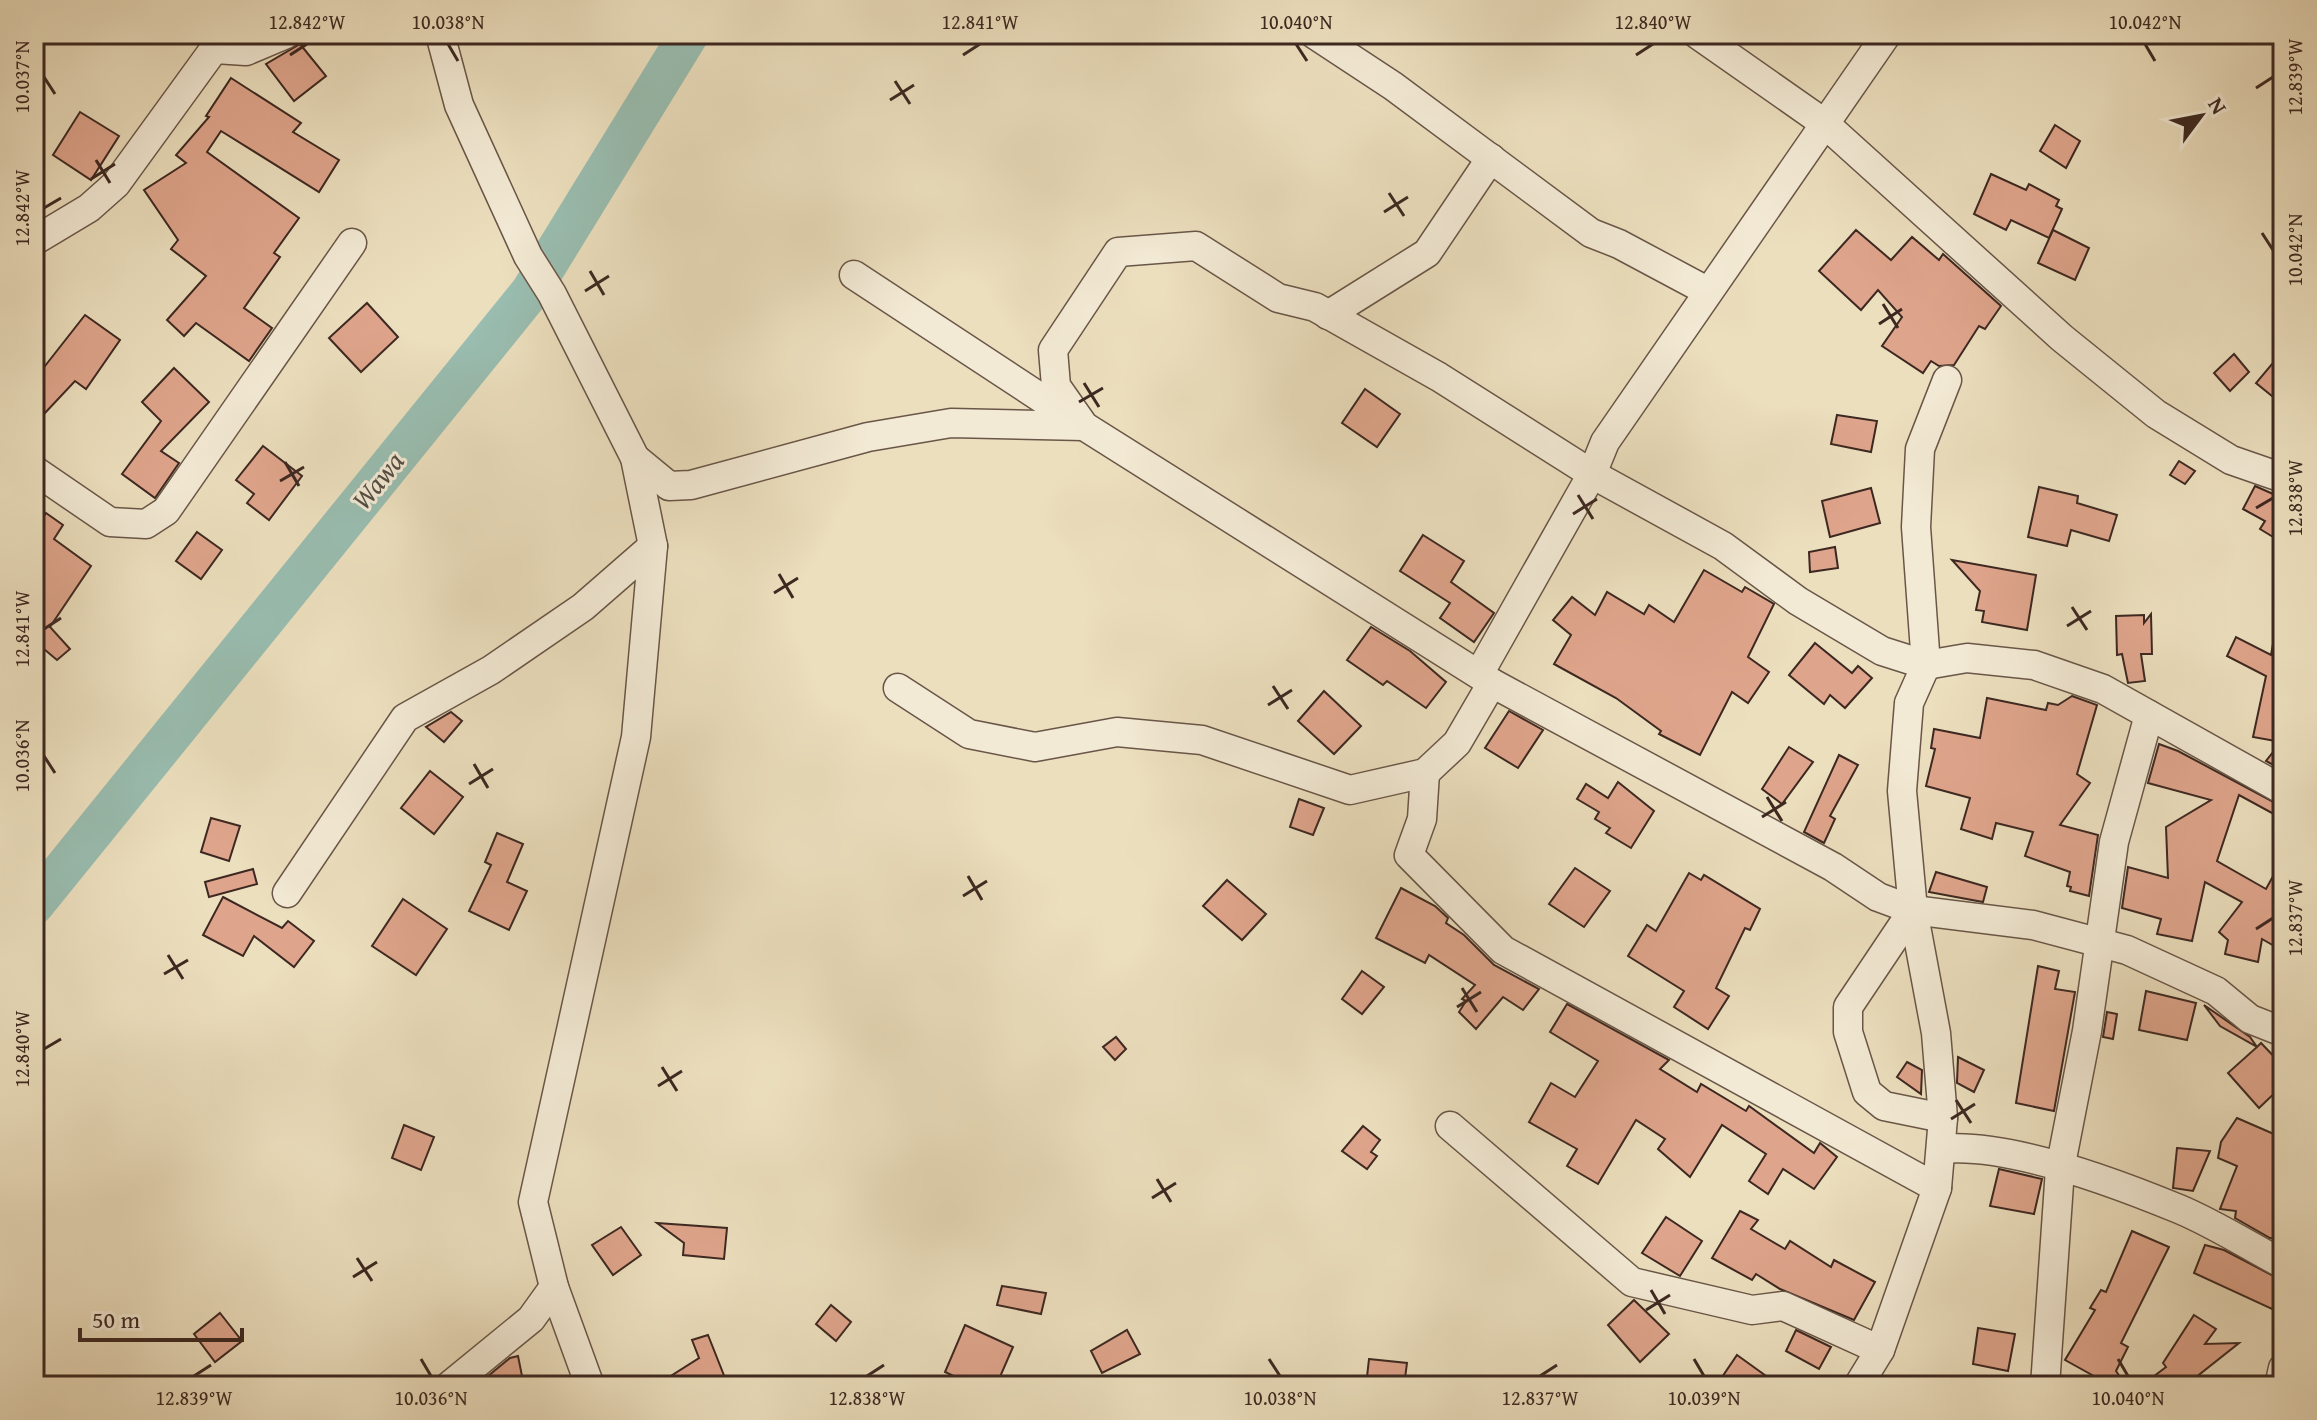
<svg xmlns="http://www.w3.org/2000/svg" width="2317" height="1420" font-family="'Gentium Book Plus',serif">
	<style>
		.lines { fill: none; stroke-linecap: round; stroke-linejoin: round }
		.river { stroke: #99bdb0; stroke-width: 40 }
		.building { fill: #dfa58c; stroke: #3d2821; stroke-width: 2 }
		.minor-casing { stroke: #695648; stroke-width: 31 }
		.minor { stroke: #f3ead5; stroke-width: 28 }
		.ticks { fill: none; stroke: #3d2821; stroke-width: 3 }
		.labels { text-anchor: middle; dominant-baseline: central; stroke-width: 6; stroke-linejoin: round; paint-order: stroke }
		.water-label { font-size: 28px; font-style: italic; fill: #544d45; stroke: #f3ead5 }
		.neatline { fill: none; stroke: #3d2821; stroke-width: 3 }
		.ticks-label { font-size: 20px; text-anchor: middle; fill: #3d2821 }
	</style>
	<rect width="100%" height="100%" fill="#ecdfbe"/>
	<filter id="stains"><feTurbulence type="fractalNoise" baseFrequency=".0025" numOctaves="4"/><feColorMatrix values="0 0 0 0 .2 0 0 0 0 .09 0 0 0 0 .02 0 0 0 .5 -.17"/></filter>
	<radialGradient id="worn" r=".72"><stop offset=".6" stop-color="#630" stop-opacity="0"/><stop offset="1" stop-color="#630" stop-opacity=".3"/></radialGradient>
	<g class="lines">
		<path class="river" d="M34,905L531,291L689,34"/>
	</g>
	<g class="building">
		<path d="M300,44L326,76L294,101L266,64Z"/>
		<path d="M231,78L301,123L293,132L339,160L319,192L221,131L207,152L299,218L274,253L280,257L244,308L272,328L249,361L196,323L184,336L167,320L206,276L171,249L178,240L144,190L186,163L176,155L209,117L206,116Z"/>
		<path d="M80,112L119,136L91,180L53,155Z"/>
		<path d="M2055,125L2080,141L2066,168L2040,151Z"/>
		<path d="M1991,174L2026,190L2029,184L2059,200L2056,206L2062,209L2049,238L2011,220L2006,230L1974,214Z"/>
		<path d="M1856,230L1891,260L1912,237L1939,260L1943,254L2001,306L1985,329L1979,326L1954,365L1939,366L1931,361L1923,373L1882,346L1902,317L1878,290L1861,310L1819,271Z"/>
		<path d="M2053,230L2089,248L2075,280L2038,263Z"/>
		<path d="M367,303L398,337L361,372L329,338Z"/>
		<path d="M85,315L120,340L86,389L75,381L44,414L34,404V380Z"/>
		<path d="M2283,351V405L2256,383Z"/>
		<path d="M2234,354L2249,372L2230,391L2214,373Z"/>
		<path d="M174,368L209,402L161,451L179,463L155,498L122,474L161,421L142,402Z"/>
		<path d="M1365,389L1400,414L1377,447L1342,423Z"/>
		<path d="M1837,415L1877,421L1871,452L1831,444Z"/>
		<path d="M263,446L302,476L269,520L247,503L254,494L236,480Z"/>
		<path d="M2179,461L2195,471L2185,484L2170,475Z"/>
		<path d="M2255,486L2280,497L2283,495V543L2260,529L2265,521L2243,509Z"/>
		<path d="M2039,487L2078,496L2077,503L2117,515L2109,541L2071,530L2067,546L2028,537Z"/>
		<path d="M1871,488L1880,523L1830,537L1822,501Z"/>
		<path d="M46,513L63,525L54,539L91,566L50,627L70,649L57,660L38,644L34,650V530Z"/>
		<path d="M197,532L222,550L201,579L176,561Z"/>
		<path d="M1423,535L1464,561L1451,582L1494,613L1474,642L1440,618L1450,603L1400,571Z"/>
		<path d="M1835,547L1838,568L1810,572L1809,552Z"/>
		<path d="M1952,560L2036,575L2027,630L1982,622L1984,611L1976,610L1980,591Z"/>
		<path d="M1704,570L1742,592L1745,587L1774,604L1748,657L1769,672L1748,703L1732,692L1700,755L1659,734L1661,731L1616,698L1554,664L1571,635L1553,620L1572,597L1595,615L1607,592L1644,614L1649,605L1674,622Z"/>
		<path d="M2151,614L2152,654H2141L2145,681L2128,683L2122,654L2117,655L2116,616L2144,615V623Z"/>
		<path d="M1371,627L1410,651L1446,682L1426,708L1387,681L1383,685L1347,660Z"/>
		<path d="M2275,633L2283,634V770L2266,761L2281,742L2253,737L2266,676L2227,656L2236,637L2271,655Z"/>
		<path d="M1815,643L1852,673L1858,666L1872,678L1845,708L1830,695L1824,704L1789,675Z"/>
		<path d="M1324,691L1361,726L1334,754L1298,721Z"/>
		<path d="M2072,696L2097,705L2077,774L2090,783L2060,825L2098,835L2089,896L2070,891L2071,887L2067,886L2070,872L2025,856L2033,832L1996,823L1992,839L1961,829L1970,798L1926,786L1935,749L1931,748L1934,729L1980,738L1987,698L2046,710L2048,703L2058,705Z"/>
		<path d="M1509,711L1543,730L1518,768L1485,748Z"/>
		<path d="M451,712L462,721L444,742L426,727Z"/>
		<path d="M2159,744L2178,751L2283,807V819L2239,795L2217,861L2266,889L2283,858V951L2262,939L2258,962L2225,954L2228,940L2219,932L2242,902L2205,882L2192,941L2157,934L2161,919L2122,908L2128,867L2168,878L2166,827L2211,800L2148,783Z"/>
		<path d="M1789,747L1813,762L1782,804L1762,789Z"/>
		<path d="M1839,755L1858,765L1830,816L1835,819L1824,843L1804,832Z"/>
		<path d="M430,771L463,797L434,834L401,808Z"/>
		<path d="M1618,782L1654,811L1631,848L1606,833L1610,828L1595,819L1599,812L1577,799L1586,784L1608,798Z"/>
		<path d="M1299,799L1324,808L1313,835L1290,827Z"/>
		<path d="M211,818L240,826L229,861L201,852Z"/>
		<path d="M497,833L523,844L507,882L527,891L509,930L469,911L491,865L485,862Z"/>
		<path d="M1575,868L1610,891L1584,927L1549,904Z"/>
		<path d="M253,869L257,884L209,897L205,882Z"/>
		<path d="M1936,872L1987,887L1983,902L1929,892Z"/>
		<path d="M1689,873L1701,880L1704,875L1760,909L1750,930L1745,928L1716,988L1729,996L1708,1029L1674,1007L1684,991L1628,956L1647,925L1656,931Z"/>
		<path d="M1227,880L1266,914L1242,940L1203,906Z"/>
		<path d="M1401,888L1435,906L1448,918L1446,923L1464,935L1494,965L1539,989L1523,1010L1503,997L1476,1029L1459,1012L1466,1001L1462,999L1475,985L1429,955L1425,963L1376,938Z"/>
		<path d="M223,897L282,928L288,921L314,941L294,967L254,936L243,956L203,935Z"/>
		<path d="M403,899L447,929L416,975L372,946Z"/>
		<path d="M2038,966L2059,971L2055,989L2075,992L2054,1111L2016,1103Z"/>
		<path d="M1362,971L1384,987L1362,1014L1342,999Z"/>
		<path d="M2146,991L2196,1003L2187,1040L2139,1030Z"/>
		<path d="M1567,1004L1669,1060L1660,1069L1697,1092L1701,1084L1746,1111L1749,1106L1814,1153L1820,1143L1837,1157L1814,1189L1783,1169L1768,1194L1749,1181L1766,1154L1722,1125L1690,1177L1658,1149L1665,1139L1636,1120L1598,1184L1567,1166L1577,1149L1529,1122L1551,1083L1575,1097L1598,1061L1550,1032Z"/>
		<path d="M2204,1005L2250,1037L2257,1047L2261,1043L2283,1066V1085L2259,1108L2228,1073L2257,1047L2220,1026Z"/>
		<path d="M2107,1012L2117,1014L2113,1039L2103,1037Z"/>
		<path d="M1116,1037L1126,1049L1115,1060L1103,1047Z"/>
		<path d="M1958,1057L1984,1070L1974,1092L1957,1083Z"/>
		<path d="M1907,1062L1922,1070L1921,1094L1897,1077Z"/>
		<path d="M2237,1118L2283,1138V1170L2275,1190L2283,1192V1240L2270,1238L2235,1218L2236,1211L2220,1209L2237,1166L2218,1158L2221,1142Z"/>
		<path d="M404,1125L434,1137L421,1170L392,1158Z"/>
		<path d="M1363,1126L1380,1140L1371,1152L1377,1156L1367,1169L1342,1151Z"/>
		<path d="M2177,1148L2210,1151L2193,1191L2173,1188Z"/>
		<path d="M1999,1169L2042,1179L2034,1214L1990,1206Z"/>
		<path d="M1740,1211L1758,1220L1751,1229L1785,1249L1790,1241L1831,1267L1834,1260L1875,1282L1854,1320L1780,1289L1756,1274L1752,1280L1712,1258Z"/>
		<path d="M1666,1217L1702,1241L1680,1276L1642,1253Z"/>
		<path d="M657,1223L727,1228L724,1259L683,1255L684,1243Z"/>
		<path d="M621,1227L641,1255L613,1275L592,1245Z"/>
		<path d="M2132,1231L2169,1247L2121,1343L2128,1347L2116,1371L2126,1386H2112L2065,1360L2095,1310L2090,1308L2101,1290L2106,1292Z"/>
		<path d="M2205,1245L2224,1250L2283,1281L2272,1309L2194,1273Z"/>
		<path d="M1002,1286L1046,1293L1041,1314L997,1305Z"/>
		<path d="M1634,1300L1669,1334L1640,1362L1608,1325Z"/>
		<path d="M831,1305L851,1322L836,1341L816,1324Z"/>
		<path d="M220,1313L242,1341L215,1362L194,1334Z"/>
		<path d="M2194,1315L2216,1329L2205,1344L2239,1343L2195,1378L2201,1386H2141L2166,1367L2163,1363Z"/>
		<path d="M965,1325L1013,1347L996,1386H975L945,1372Z"/>
		<path d="M1978,1328L2015,1334L2008,1371L1973,1364Z"/>
		<path d="M1127,1330L1140,1354L1102,1373L1091,1351Z"/>
		<path d="M1796,1330L1831,1347L1819,1369L1786,1351Z"/>
		<path d="M708,1335L725,1378L709,1386H655L699,1358L692,1340Z"/>
		<path d="M1737,1355L1780,1386H1716Z"/>
		<path d="M518,1356L524,1386H476L510,1358Z"/>
		<path d="M1369,1359L1407,1363L1404,1386H1366Z"/>
	</g>
	<g class="lines">
		<g class="minor-casing">
			<g id="minor">
				<path d="M440,34L459,105L528,256L552,294L635,458L653,546L636,737L533,1202L554,1287L590,1386"/>
				<path d="M1314,34L1393,86L1591,233L1619,244L1707,291"/>
				<path d="M1697,34L1824,123L2062,338L2156,414L2231,460L2283,478"/>
				<path d="M215,49L246,51L286,34"/>
				<path d="M34,241L89,208L116,184L225,34"/>
				<path d="M854,275L1070,417"/>
				<path d="M1328,315L1427,253L1491,158"/>
				<path d="M635,458L669,486L691,485L868,437L951,423L1084,426"/>
				<path d="M34,470L110,522L146,524L166,511L352,243"/>
				<path d="M1479,674L1592,474L1605,442L1887,34"/>
				<path d="M898,688L969,734L1035,747L1117,732L1202,740L1350,790L1425,773L1457,743L1492,683"/>
				<path d="M1425,773L1422,819L1409,855L1503,950L1937,1188"/>
				<path d="M2283,790L2103,689L2034,665L1967,658L1926,665L1882,651L1798,601L1723,546L1592,474L1439,377L1315,307L1278,298L1196,246L1118,252L1053,350L1056,386L1084,426L1492,683L1833,867L1878,897L1913,910L2033,925L2127,950L2216,991L2250,1019L2283,1032"/>
				<path d="M287,893L405,718L491,670L583,607L653,546"/>
				<path d="M1913,910L1848,1007V1032L1867,1092L1884,1106L1943,1118"/>
				<path d="M1450,1126L1632,1282L1752,1310L1783,1306L1880,1350"/>
				<path d="M1941,1149C2008,1142 2116,1183 2179,1209C2215,1224 2249,1246 2283,1264"/>
				<path d="M449,1386L531,1319L554,1287"/>
				<path d="M1858,1386L1880,1350L1937,1188L1943,1118L1936,1033L1913,910L1902,791L1909,703L1926,665L1916,527L1920,449L1947,380"/>
				<path d="M2045,1386L2060,1169L2087,1031L2114,842L2149,715"/>
				<path d="M2279,1386L2283,1368"/>
			</g>
		</g>
		<use href="#minor" class="minor"/>
	</g>
	<path class="ticks" d="M448,44L458,61M1296,44L1307,61M2145,44L2155,61M290,55L307,44M963,55L980,44M1636,55L1653,44M44,77L55,94M895,81L910,104M2256,88L2273,77M890,100L914,85M96,160L110,183M91,179L115,164M1389,193L1404,216M44,208L61,198M1384,212L1408,197M2262,233L2273,250M590,271L604,295M585,291L609,276M1883,304L1898,328M1879,324L1902,309M1084,383L1099,407M1079,402L1103,388M285,462L299,486M280,481L304,467M1578,495L1593,519M2256,508L2273,498M1573,514L1597,499M779,574L793,598M774,593L798,578M2072,607L2087,630M2067,626L2091,611M44,629L61,618M1273,686L1288,709M1268,705L1292,690M44,756L55,773M474,764L488,788M469,784L493,769M1767,797L1782,821M1762,817L1786,802M968,876L982,900M963,896L987,881M2256,929L2273,918M168,955L183,979M164,974L188,960M1462,988L1477,1012M1457,1007L1481,992M44,1049L61,1039M662,1067L677,1091M658,1086L682,1071M1956,1100L1971,1123M1951,1119L1975,1104M1157,1179L1171,1202M1152,1198L1176,1183M357,1258L372,1281M353,1277L377,1262M1651,1290L1665,1314M1646,1310L1670,1295M421,1359L431,1376M1269,1359L1280,1376M1694,1359L1704,1376M2118,1359L2128,1376M194,1376L211,1365M867,1376L884,1365M1540,1376L1557,1365"/>
	<g class="labels">
		<g class="water-label">
			<text transform="translate(377 480) rotate(-51)">Wawa</text>
		</g>
	</g>
	<rect width="2317" height="1420" fill="none" stroke="#ecdfbe" stroke-width="88"/>
	<g transform="translate(2201 116) rotate(58)" stroke="#f3ead5" stroke-width="6" paint-order="stroke">
	<path d="M0-6L14 30L0 20L-14 30Z" fill="#3d2821"/>
	<text y="-12" font-size="22" font-weight="bold" text-anchor="middle" fill="#3d2821">N</text>
	</g>
	<path d="M80 1328v12h162v-12" fill="none" stroke="#3d2821" stroke-width="4"/>
	<text x="92" y="1328" font-size="24" fill="#3d2821" stroke="#f3ead5" stroke-width="6" paint-order="stroke">50 m</text>
	<rect x="44" y="44" width="2229" height="1332" class="neatline"/>
	<g class="ticks-label">
		<text x="307" y="29">12.842°W</text>
		<text x="448" y="29">10.038°N</text>
		<text x="980" y="29">12.841°W</text>
		<text x="1296" y="29">10.040°N</text>
		<text x="1653" y="29">12.840°W</text>
		<text x="2145" y="29">10.042°N</text>
		<text transform="translate(2295 77) rotate(-90)" y="7">12.839°W</text>
		<text transform="translate(22 77) rotate(-90)" y="7">10.037°N</text>
		<text transform="translate(22 208) rotate(-90)" y="7">12.842°W</text>
		<text transform="translate(2295 250) rotate(-90)" y="7">10.042°N</text>
		<text transform="translate(2295 498) rotate(-90)" y="7">12.838°W</text>
		<text transform="translate(22 629) rotate(-90)" y="7">12.841°W</text>
		<text transform="translate(22 756) rotate(-90)" y="7">10.036°N</text>
		<text transform="translate(2295 918) rotate(-90)" y="7">12.837°W</text>
		<text transform="translate(22 1049) rotate(-90)" y="7">12.840°W</text>
		<text x="194" y="1405">12.839°W</text>
		<text x="431" y="1405">10.036°N</text>
		<text x="867" y="1405">12.838°W</text>
		<text x="1280" y="1405">10.038°N</text>
		<text x="1540" y="1405">12.837°W</text>
		<text x="1704" y="1405">10.039°N</text>
		<text x="2128" y="1405">10.040°N</text>
	</g>
	<rect width="100%" height="100%" filter="url(#stains)"/>
	<rect width="100%" height="100%" fill="url(#worn)"/>
</svg>
